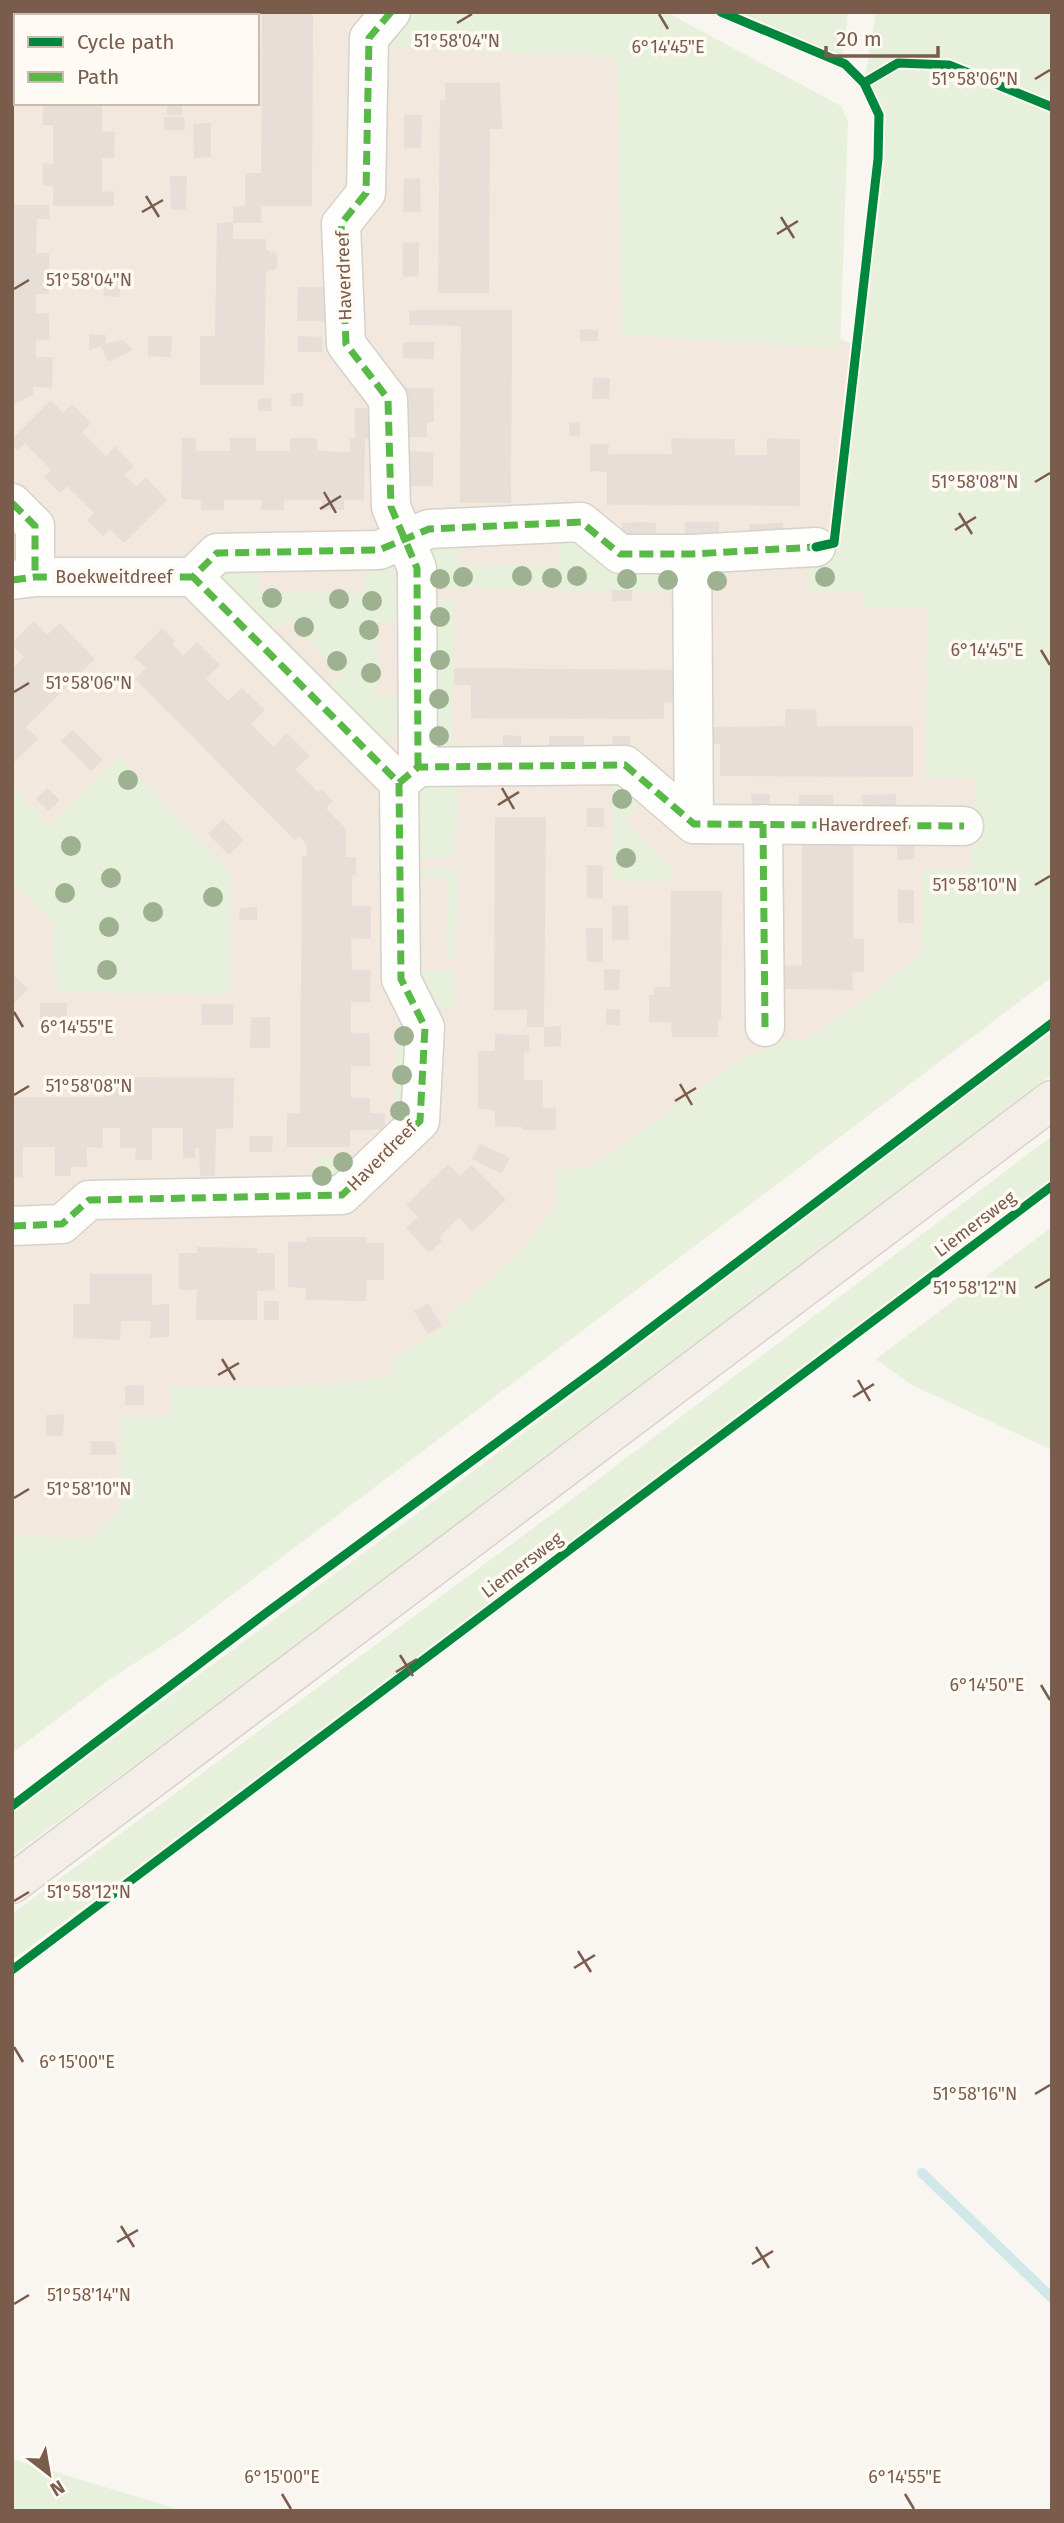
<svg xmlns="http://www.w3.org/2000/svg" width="1064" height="2523" font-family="'Fira Sans',sans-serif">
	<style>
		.residential { fill: #f2e8de; fill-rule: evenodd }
		.green { fill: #e7f0db }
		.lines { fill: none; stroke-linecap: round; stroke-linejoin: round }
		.stream { stroke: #d0e8ea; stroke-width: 10 }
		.building { fill: #e6ded7 }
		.minor-casing { stroke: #d7d1cb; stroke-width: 41 }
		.major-casing { stroke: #dad1cc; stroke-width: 41 }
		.minor { stroke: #fefefd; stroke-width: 38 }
		.major { stroke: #f3eee8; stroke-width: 38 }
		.quiet { stroke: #58b947; stroke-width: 7; stroke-dasharray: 14 7; stroke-linecap: butt }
		.cycleway-casing { stroke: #fffaf3; stroke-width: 13 }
		.cycleway { stroke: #00873e; stroke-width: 9 }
		.tree { fill: #9eb190 }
		.ticks { fill: none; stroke: #7a5c4d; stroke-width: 2.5 }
		.labels { text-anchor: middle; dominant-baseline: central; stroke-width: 7; stroke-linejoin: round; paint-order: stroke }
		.street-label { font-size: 18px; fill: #7a5c4d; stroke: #fffaf3 }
		.ticks-label { font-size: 18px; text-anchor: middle; fill: #7a5c4d; stroke: #fffaf3; stroke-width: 7; stroke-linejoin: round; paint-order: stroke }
	</style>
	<rect width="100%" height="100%" fill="#f9f5f0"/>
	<path class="residential" d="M12,12H574L626,50L819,330L873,353L926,598L988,775L1001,827L926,961L12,1716ZM16,16H257V103H16Z"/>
	<g class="green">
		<path d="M397,12H666L841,106L848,122L840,349L622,335L617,58L392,47Z"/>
		<path d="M728,12H848L841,69Z"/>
		<path d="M876,12H1052V977L181,1633L109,1680L12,1753V1609L16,1566H12V1536L91,1538L118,1512L120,1416H171V1386L278,1387L390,1378L393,1358L448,1324L445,1319L517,1255L557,1205L556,1170L594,1166L746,1054L766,1050L776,1040H806L867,998L921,952L923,869L970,870L977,780L925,777L927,607L863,609V592L808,593L810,556L841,546L871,258L877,103L865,79Z"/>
		<path d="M559,537L680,569V591L430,588L431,555L435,546L457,538L458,566L559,565Z"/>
		<path d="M260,563V592L364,593L365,564L387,565L404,589V621L377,622V697H405V726L391,737H367L323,692L341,674L288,619L270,636L216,582L222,564Z"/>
		<path d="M428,601H454L452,751L425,750Z"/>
		<path d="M119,757L231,872L230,989L225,994L55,992L52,922L12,882V787L50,825Z"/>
		<path d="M458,780L456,858H415C416,840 410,790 430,783C438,780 450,781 458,780Z"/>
		<path d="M612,782L624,783L644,800L624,822L671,865L672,881H612Z"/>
		<path d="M415,868L458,869L456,960H446L447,878L415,877Z"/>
		<path d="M413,971H456L455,1008H435Z"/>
		<path d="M398,1023L410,1040L406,1117L394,1127Z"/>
		<path d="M1052,1031V1075L320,1628L12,1856V1813L438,1498Z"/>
		<path d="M1052,1136V1181L473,1620L12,1960V1914L559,1509Z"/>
		<path d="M317,1157H368L318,1186Z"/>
		<path d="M1052,1227V1450L910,1384L876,1359Z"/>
		<path d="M12,2459L184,2511H12Z"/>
	</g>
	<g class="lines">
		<path class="stream" d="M922,2173L1052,2298"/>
	</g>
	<g class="building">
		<path d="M262,13H313L312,206H261V223H233V239H266V250L277,254V268L266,272L264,385H200V336H215L217,223L233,222V206H245V173H261Z"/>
		<path d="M445,83H500L502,129H490L489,293H438L440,100H445Z"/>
		<path d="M43,103H102V131L115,132L114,158H102V192L114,191V206H53V186H43V163L53,164V125H43Z"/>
		<path d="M171,103H182V115H167V107Z"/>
		<path d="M404,115H422L421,148H404Z"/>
		<path d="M164,117H184L185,130H164Z"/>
		<path d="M211,123V157L194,158L193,124Z"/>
		<path d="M170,176H187L186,210L171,209Z"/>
		<path d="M420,178L421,212H403L404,179Z"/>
		<path d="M12,205H49L50,219H37L36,253H49V294H36V313H49V340H36V357H53L52,388L33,387V395L12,405Z"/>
		<path d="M419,242V276L403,277V243Z"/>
		<path d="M104,279H120V297L104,296Z"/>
		<path d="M298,287H327V321H297Z"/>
		<path d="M409,310H512L511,503H460L461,326L409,325Z"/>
		<path d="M580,329L598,330V341H580Z"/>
		<path d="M89,334L106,335V344L123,340L133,350L108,362L101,346L89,350Z"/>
		<path d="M148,336H172L171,357L148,356Z"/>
		<path d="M298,336L322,337V352H298Z"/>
		<path d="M403,342H434V359L403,358Z"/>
		<path d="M593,378H610L609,399H592Z"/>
		<path d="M403,388H433L434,422H427V437H407Z"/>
		<path d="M303,393V406H291V394Z"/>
		<path d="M271,398L272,411H258V399Z"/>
		<path d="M51,400L63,413L72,404L91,423L82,432L106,456L115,446L134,466L125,475L136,486L146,477L167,500L124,543L110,529L103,536L87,520L94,513L67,486L60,493L44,477L51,470L25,443L18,450L12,445V439Z"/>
		<path d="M355,408H374V439H365L364,500H344V510H322V500H284V510H261L262,500H224V510H201V500L181,499L182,438H196V451H230V438H256V451H290V438H317V451L350,452V438L355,439Z"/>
		<rect x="569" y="422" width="11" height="14"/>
		<path d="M671,438L735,439V455H767V438L800,439V506L607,505V472L590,471V444H609L608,454H672Z"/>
		<path d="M403,451L433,452V486H402Z"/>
		<path d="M639,522L656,523V540H622V523Z"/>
		<rect x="685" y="522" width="34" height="18"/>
		<path d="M783,523L784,541H750L749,524Z"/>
		<rect x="612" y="590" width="20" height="11"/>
		<path d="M34,621L47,635L60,623L95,659L26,727L38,739L14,762L12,669L24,657L12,645V642Z"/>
		<path d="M162,628L175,641L172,644L183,656L197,642L220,665L206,679L228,701L242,688L265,710L251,724L273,747L287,733L310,756L295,769L318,792L321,789L333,801L326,808L346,829V857H356V875H352V906H371V939L351,938L352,970H371L370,1002H351V1034L370,1033V1066H351V1098H370V1113L385,1114V1130H350V1147H287V1113H300L302,856L307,857V845L299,836L295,840L135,679L146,668L134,657Z"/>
		<path d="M454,668L681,670V703L664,702V719L471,718V685H454Z"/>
		<path d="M785,709L816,710L817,726H913V777L720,776V744H703V727L785,726Z"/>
		<path d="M73,730L103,760L91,771L61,741Z"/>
		<path d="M503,735L521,736V754H503Z"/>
		<rect x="549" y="736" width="35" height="18"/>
		<path d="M613,736H630V754H612Z"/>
		<path d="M47,788L60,800L48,811L36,799Z"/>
		<path d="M751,794H770V812H752Z"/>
		<path d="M896,794L897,812H863L862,795Z"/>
		<rect x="799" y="795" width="34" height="17"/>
		<rect x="587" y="808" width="17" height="19"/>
		<path d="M495,817H546L544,1027H527V1010H494Z"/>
		<path d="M223,819L244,840L229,855L208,834Z"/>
		<path d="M914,841L915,859L897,860V842Z"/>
		<path d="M802,842H853V939H864V972H852L853,990L774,989L773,965L802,966Z"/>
		<path d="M587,865H603V899L587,898Z"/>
		<rect x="898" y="890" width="16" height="33"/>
		<path d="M671,891H722L721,1020H718V1037H672L671,1022H649V995H654V987H670Z"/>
		<path d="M628,905L629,940H612V906Z"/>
		<path d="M257,907V920H239L240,908Z"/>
		<path d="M586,928H603V962H587Z"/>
		<path d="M604,969H620L619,990H604Z"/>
		<path d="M12,974L28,989L12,1005Z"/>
		<rect x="40" y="1003" width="27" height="26"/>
		<path d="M201,1004H233V1025H202Z"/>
		<rect x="606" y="1009" width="14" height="16"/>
		<path d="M251,1017H270V1048H250Z"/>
		<path d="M561,1026V1046L544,1047V1027Z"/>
		<path d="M495,1034L529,1035V1052H524V1080H543V1108H556V1130H522V1127L495,1126V1110L478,1109V1051H495Z"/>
		<path d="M103,1077L234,1078L233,1128L216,1129L215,1176H200L199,1148H195V1158H183V1128H152V1160H135L136,1148H120V1128H103V1148L87,1147V1167H71V1176H55V1147H23V1178L12,1177V1097H104Z"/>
		<path d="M249,1136H273L272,1152H250Z"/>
		<path d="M480,1144L510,1158L502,1174L472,1159Z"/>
		<path d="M448,1164L460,1176L472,1165L506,1200L472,1232L459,1217L439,1238L442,1241L429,1253L406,1228L418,1217L406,1205Z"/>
		<path d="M306,1237H367L366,1243H384V1280H367L366,1301L306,1300V1288L288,1287V1242H306Z"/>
		<path d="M197,1247L258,1248L257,1253H275V1290L257,1291V1320H196L197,1290H179V1253H197Z"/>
		<path d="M90,1274H152V1305L169,1304V1337L150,1338L151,1321H121L120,1340L73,1338V1304H90Z"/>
		<rect x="264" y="1301" width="15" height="19"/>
		<path d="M428,1303L442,1326L428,1334L414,1311Z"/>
		<path d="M125,1385L144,1386V1405H125Z"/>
		<path d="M64,1414L63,1436H46V1415Z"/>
		<path d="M91,1441H115L116,1455H91Z"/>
	</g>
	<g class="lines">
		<g class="minor-casing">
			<g id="minor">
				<path d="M391,12L369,38L366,193L341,224L346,344L388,399L391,507L417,568L418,767"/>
				<path d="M12,503L35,526V577"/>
				<path d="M692,554L694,824"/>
				<path d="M12,580L35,577H193"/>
				<path d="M399,783L418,767L625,765L694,824L964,826"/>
				<path d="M763,824L765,1027"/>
				<path d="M12,1226L62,1224L89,1200L342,1195L420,1121L425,1027L401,979L399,783L193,577L217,553L379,550L429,529L581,522L620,554H692L816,547"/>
			</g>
		</g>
		<g class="major-casing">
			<path id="major" d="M12,1884L1052,1100"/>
		</g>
		<use href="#minor" class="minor"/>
		<use href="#major" class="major"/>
		<g class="quiet">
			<path d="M391,12L369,38L366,193L341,224L346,344L388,399L391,507L417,568L418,767"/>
			<path d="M12,503L35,526V577"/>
			<path d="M12,580L35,577H193"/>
			<path d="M399,783L418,767L625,765L694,824L964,826"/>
			<path d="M763,824L765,1027"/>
			<path d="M12,1226L62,1224L89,1200L342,1195L420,1121L425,1027L401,979L399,783L193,577L217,553L379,550L429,529L581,522L620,554H692L816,547"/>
		</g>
		<g class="cycleway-casing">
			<g id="cycleway">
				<path d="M721,12L845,64L864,83L879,115L878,159L834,543L816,547"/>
				<path d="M864,83L898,63L949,65L1052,107"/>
				<path d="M12,1806L266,1613L602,1365L1052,1023"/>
				<path d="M12,1970L1052,1186"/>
			</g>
		</g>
		<use href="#cycleway" class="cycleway"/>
	</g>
	<g class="tree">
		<circle cx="522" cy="576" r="10"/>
		<circle cx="577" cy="576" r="10"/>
		<circle cx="463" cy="577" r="10"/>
		<circle cx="825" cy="577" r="10"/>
		<circle cx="552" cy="578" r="10"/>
		<circle cx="440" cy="579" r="10"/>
		<circle cx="627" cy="579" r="10"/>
		<circle cx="668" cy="580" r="10"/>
		<circle cx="717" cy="581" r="10"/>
		<circle cx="272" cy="598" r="10"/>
		<circle cx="339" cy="599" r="10"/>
		<circle cx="372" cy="601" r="10"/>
		<circle cx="440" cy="617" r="10"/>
		<circle cx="304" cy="627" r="10"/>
		<circle cx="369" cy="630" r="10"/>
		<circle cx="440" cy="660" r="10"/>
		<circle cx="337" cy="661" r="10"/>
		<circle cx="371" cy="673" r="10"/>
		<circle cx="439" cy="699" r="10"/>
		<circle cx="439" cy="736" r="10"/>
		<circle cx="128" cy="780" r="10"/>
		<circle cx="622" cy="799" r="10"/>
		<circle cx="71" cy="846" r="10"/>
		<circle cx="626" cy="858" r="10"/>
		<circle cx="111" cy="878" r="10"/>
		<circle cx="65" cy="893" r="10"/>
		<circle cx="213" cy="897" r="10"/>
		<circle cx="153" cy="912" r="10"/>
		<circle cx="109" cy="927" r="10"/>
		<circle cx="107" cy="970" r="10"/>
		<circle cx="404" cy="1036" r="10"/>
		<circle cx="402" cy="1075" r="10"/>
		<circle cx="400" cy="1111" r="10"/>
		<circle cx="343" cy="1162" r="10"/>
		<circle cx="322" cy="1176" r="10"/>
	</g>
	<path class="ticks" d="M659,14L668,29M457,23L472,14M1035,79L1050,70M146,196L159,217M142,212L163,200M781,217L794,238M777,234L798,221M14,289L29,280M1035,482L1050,473M324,492L336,513M320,509L341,496M959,513L972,534M955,530L976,517M1041,650L1050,665M14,692L29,683M502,788L514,809M498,805L519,792M1035,885L1050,876M14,1012L23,1027M680,1084L692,1105M14,1095L29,1086M675,1101L696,1088M1035,1288L1050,1279M222,1359L235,1380M218,1375L239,1363M858,1380L870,1401M853,1397L874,1384M14,1498L29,1489M400,1655L413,1676M396,1672L417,1659M1041,1685L1050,1700M14,1901L29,1892M578,1951L591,1972M574,1968L595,1955M14,2047L23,2062M1035,2094L1050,2085M121,2226L134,2247M117,2242L138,2230M756,2247L769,2268M752,2264L773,2251M14,2304L29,2295M282,2494L291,2509M905,2494L914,2509"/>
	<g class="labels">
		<g class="street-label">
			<text transform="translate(344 276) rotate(-92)">Haverdreef</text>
			<text x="114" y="577">Boekweitdreef</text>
			<text x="863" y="825">Haverdreef</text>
			<text transform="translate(382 1156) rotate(-45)">Haverdreef</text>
			<text transform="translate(975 1224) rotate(-37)">Liemersweg</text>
			<text transform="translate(522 1565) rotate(-37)">Liemersweg</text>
		</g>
	</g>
	<g class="ticks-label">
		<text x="457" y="47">51°58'04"N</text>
		<text x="668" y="53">6°14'45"E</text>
		<text x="975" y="85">51°58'06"N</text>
		<text x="89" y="286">51°58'04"N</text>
		<text x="975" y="488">51°58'08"N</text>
		<text x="987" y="656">6°14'45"E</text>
		<text x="89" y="689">51°58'06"N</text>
		<text x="975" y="891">51°58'10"N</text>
		<text x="77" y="1033">6°14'55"E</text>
		<text x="89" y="1092">51°58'08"N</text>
		<text x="975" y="1294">51°58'12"N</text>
		<text x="89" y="1495">51°58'10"N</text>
		<text x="987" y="1691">6°14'50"E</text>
		<text x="89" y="1898">51°58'12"N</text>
		<text x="77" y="2068">6°15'00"E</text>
		<text x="975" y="2100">51°58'16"N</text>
		<text x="89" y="2301">51°58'14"N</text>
		<text x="282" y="2483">6°15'00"E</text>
		<text x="905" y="2483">6°14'55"E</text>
	</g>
	<rect width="1064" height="2523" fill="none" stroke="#7a5c4d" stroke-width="28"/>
	<rect x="14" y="14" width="245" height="91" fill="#fffaf3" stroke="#cabbb1" stroke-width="2"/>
	<rect x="28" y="37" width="35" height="10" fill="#00873e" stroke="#cabbb1" stroke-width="2"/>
	<text x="77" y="49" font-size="21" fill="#7a5c4d">Cycle path</text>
	<rect x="28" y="72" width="35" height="10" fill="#58b947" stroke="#cabbb1" stroke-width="2"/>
	<text x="77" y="84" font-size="21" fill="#7a5c4d">Path</text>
	<g transform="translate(49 2474) rotate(149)" stroke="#fffaf3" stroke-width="5" paint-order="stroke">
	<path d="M0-5L12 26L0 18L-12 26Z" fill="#7a5c4d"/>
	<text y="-10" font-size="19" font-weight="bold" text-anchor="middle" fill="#7a5c4d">N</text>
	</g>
	<path d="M826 46v10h112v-10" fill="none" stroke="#7a5c4d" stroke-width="3.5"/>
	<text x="836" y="46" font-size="21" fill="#7a5c4d" stroke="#fffaf3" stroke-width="5" paint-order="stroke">20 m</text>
</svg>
